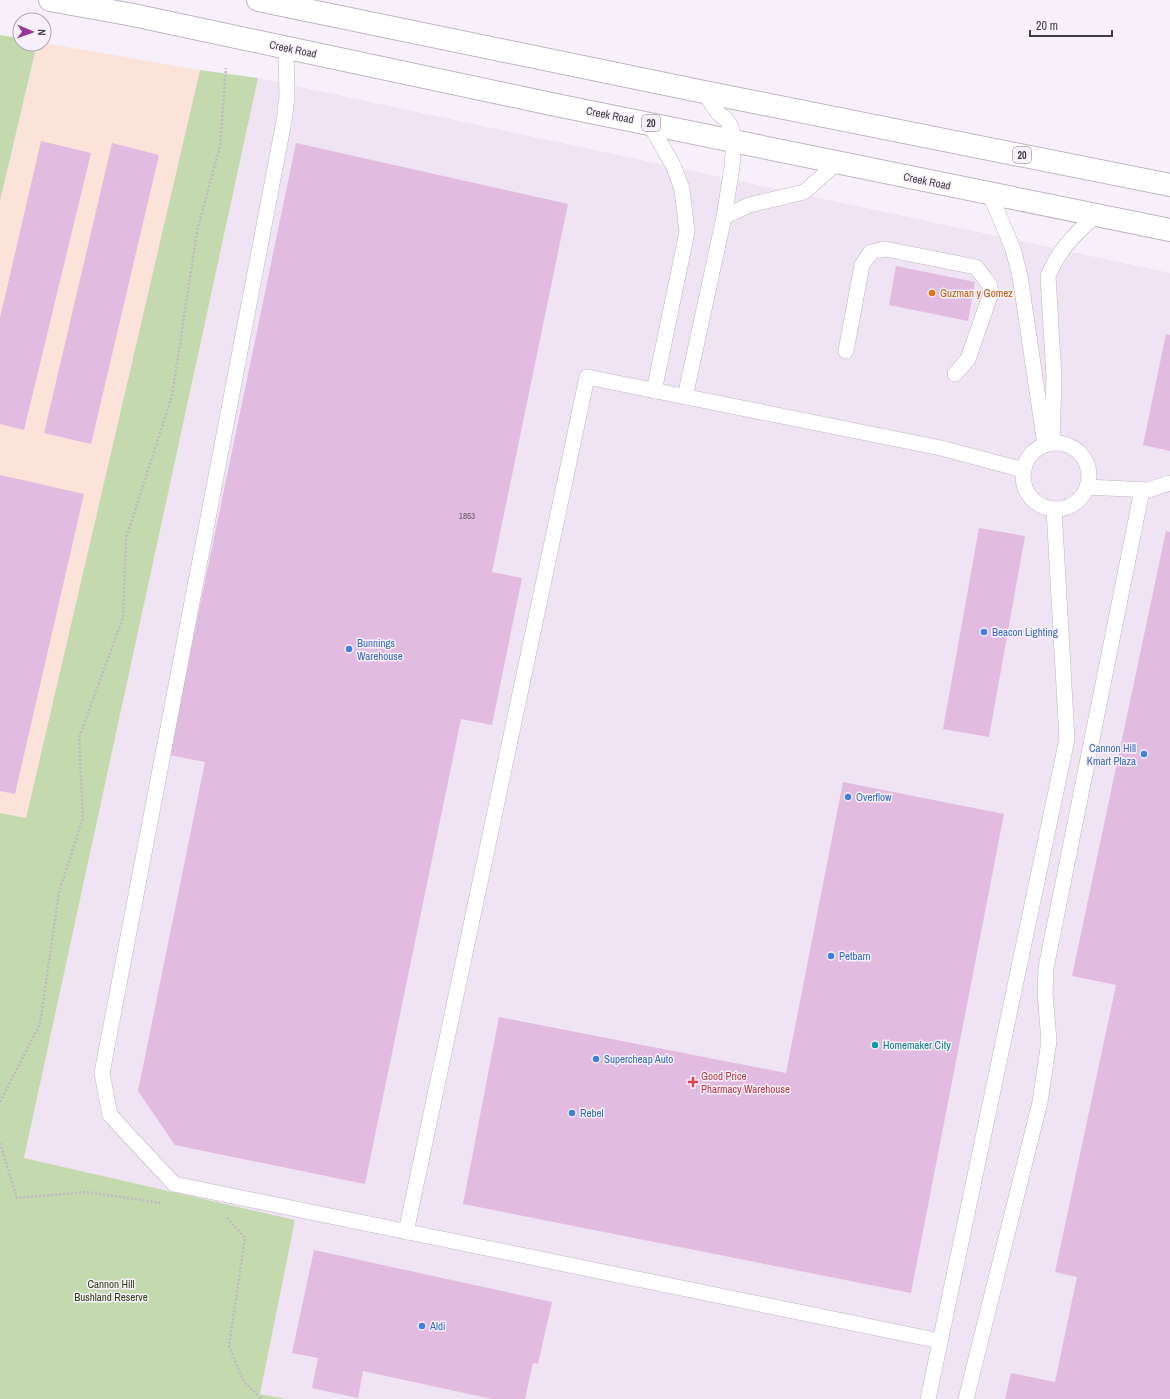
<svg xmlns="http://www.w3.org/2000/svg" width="1170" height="1399" font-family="'Archivo Narrow',sans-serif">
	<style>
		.built { fill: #f0e3f4 }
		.industrial { fill: #fce3da }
		.green { fill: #c4daae }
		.building { fill: #e2bbe0 }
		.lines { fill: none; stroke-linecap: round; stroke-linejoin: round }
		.service-casing { stroke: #beb6c1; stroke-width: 16 }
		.primary-casing { stroke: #beb6c1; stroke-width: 24 }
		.path { stroke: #c0b9c2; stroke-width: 2.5; stroke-dasharray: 2 2; stroke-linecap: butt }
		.service { stroke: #fff; stroke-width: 15 }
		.primary { stroke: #fff; stroke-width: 22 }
		.food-dot { fill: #e8710a; stroke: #f7effa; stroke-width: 1.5 }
		.shop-dot { fill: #3f7fe0; stroke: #f7effa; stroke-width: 1.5 }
		.culture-dot { fill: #0f9aa8; stroke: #f7effa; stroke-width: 1.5 }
		.health-dot { fill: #e0444e; stroke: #f7effa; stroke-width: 1.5 }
		.labels { text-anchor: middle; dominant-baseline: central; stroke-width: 3; stroke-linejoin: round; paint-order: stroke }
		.number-label { font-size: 9px; fill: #685c68 }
		.shield { fill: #f7effa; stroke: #767278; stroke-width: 1 }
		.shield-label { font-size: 10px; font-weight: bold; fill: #3f3c40 }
		.street-label { font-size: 11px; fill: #3f3c40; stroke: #f7effa }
		.food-label { font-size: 11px; fill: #c56008; stroke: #f7effa; text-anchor: start }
		.shop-label { font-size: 11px; fill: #366cbe; stroke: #f7effa; text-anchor: start }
		.culture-label { font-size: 11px; fill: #0d838f; stroke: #f7effa; text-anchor: start }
		.health-label { font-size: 11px; fill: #be3a42; stroke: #f7effa; text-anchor: start }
		.park-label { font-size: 11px; fill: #2c4110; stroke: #f7effa }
	</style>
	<rect width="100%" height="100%" fill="#f7effa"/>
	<path class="built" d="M258,78L1170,273V1399H286L260,1394L295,1220L24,1158Z"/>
	<path class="industrial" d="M44,43L200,70L26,818L0,813V201L37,44Z"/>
	<g class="green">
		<path d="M0,35L20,38V44H37L0,201Z"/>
		<path d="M200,70L258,78L24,1158L295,1220L260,1394L286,1399H0V813L26,818Z"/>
	</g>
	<g class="building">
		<path d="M41,141L91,153L24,430L0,424V318Z"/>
		<path d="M112,143L159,155L91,444L44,433Z"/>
		<path d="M296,143L568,204L492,572L522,578L492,725L461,719L365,1184L175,1145L138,1091L205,762L169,755Z"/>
		<path d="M896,266L975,282L968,321L889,305Z"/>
		<path d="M1166,334L1170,335V451L1143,445Z"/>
		<path d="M0,475L84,494L15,794L0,791Z"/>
		<path d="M979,528L1025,536L989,737L943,729Z"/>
		<path d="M1166,531L1170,532V1399H1005L1011,1373L1055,1382L1077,1277L1055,1272L1116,985L1072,976Z"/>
		<path d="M843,782L1004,814L911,1293L463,1204L499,1017L786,1073Z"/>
		<path d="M314,1250L552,1302L538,1364L533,1363L525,1399H492L363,1371L358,1398L312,1388L318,1358L292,1353Z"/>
	</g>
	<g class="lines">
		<g class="service-casing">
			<g id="service">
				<path d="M286,47L287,97L284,121L102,1073L110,1115L174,1184L940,1341"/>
				<path d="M649,123L674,167L682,189L687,232L654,391"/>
				<path d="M990,194L1013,249L1020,276L1045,445"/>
				<path d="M724,217L749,205L804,192L838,162"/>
				<path d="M846,351L862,265L871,252L885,249L976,267L989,284L991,293L968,359L955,374"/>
				<path d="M685,397L724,217L732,167L734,140L731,127L726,119L718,113L704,92"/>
				<path d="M1052,443L1054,378L1048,276C1059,249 1075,234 1096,215"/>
				<circle cx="1056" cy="476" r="33"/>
				<path d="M1087,487L1148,490L1170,483"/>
				<path d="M406,1232L587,377L941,448L1024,470"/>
				<path d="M928,1399L1067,739L1054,509"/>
				<path d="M966,1399L1040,1102L1049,1041L1045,993L1046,968L1142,490"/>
			</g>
		</g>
		<g class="primary-casing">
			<g id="primary">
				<path d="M50,0L133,15L556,105L1170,230"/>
				<path d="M258,0L704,92L1170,185"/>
			</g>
		</g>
		<g class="path">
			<path d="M0,1102L40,1024L59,892L83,818L79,738L123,617L126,538L172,396L197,231L220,146L226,68"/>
			<path d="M0,1143L17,1198L86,1192L162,1203"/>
			<path d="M227,1218L245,1238L229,1346L244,1382L262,1399"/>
		</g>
		<use href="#service" class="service"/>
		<use href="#primary" class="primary"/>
	</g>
	<circle class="food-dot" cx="932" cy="293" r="4"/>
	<g class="shop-dot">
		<circle cx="984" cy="632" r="4"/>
		<circle cx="349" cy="649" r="4"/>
		<circle cx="1144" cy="754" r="4"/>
		<circle cx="848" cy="797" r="4"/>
		<circle cx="831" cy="956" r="4"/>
		<circle cx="596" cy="1059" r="4"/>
		<circle cx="572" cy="1113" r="4"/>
		<circle cx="422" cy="1326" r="4"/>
	</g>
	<circle class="culture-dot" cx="875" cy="1045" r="4"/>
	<path class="health-dot" d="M691 1076h4v4h4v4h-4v4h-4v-4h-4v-4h4z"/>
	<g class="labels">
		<g class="number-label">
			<text x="467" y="516">1853</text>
		</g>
		<g class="shield">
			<rect x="642" y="115" width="18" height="16" rx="3"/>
			<rect x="1013" y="147" width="18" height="16" rx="3"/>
		</g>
		<g class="shield-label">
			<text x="651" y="123">20</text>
			<text x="1022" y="155">20</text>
		</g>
		<g class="street-label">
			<text transform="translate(293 49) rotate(12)">Creek Road</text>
			<text transform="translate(610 115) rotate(11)">Creek Road</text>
			<text transform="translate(927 181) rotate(12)">Creek Road</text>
		</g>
		<g class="food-label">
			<text x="940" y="293">Guzman y Gomez</text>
		</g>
		<g class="shop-label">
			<text x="992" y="632">Beacon Lighting</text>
			<text x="357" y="643">Bunnings<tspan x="357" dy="13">Warehouse</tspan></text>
			<text x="1136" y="748" text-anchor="end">Cannon Hill<tspan x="1136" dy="13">Kmart Plaza</tspan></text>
			<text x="856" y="797">Overflow</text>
			<text x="839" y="956">Petbarn</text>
			<text x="604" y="1059">Supercheap Auto</text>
			<text x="580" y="1113">Rebel</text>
			<text x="430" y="1326">Aldi</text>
		</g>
		<g class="culture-label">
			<text x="883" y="1045">Homemaker City</text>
		</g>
		<g class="health-label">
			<text x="701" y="1076">Good Price<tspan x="701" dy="13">Pharmacy Warehouse</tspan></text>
		</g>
		<g class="park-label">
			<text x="111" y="1284">Cannon Hill<tspan x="111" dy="13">Bushland Reserve</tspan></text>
		</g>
	</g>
	<g transform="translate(32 32) rotate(92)"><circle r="19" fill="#f7effa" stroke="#ada7b0"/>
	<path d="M0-3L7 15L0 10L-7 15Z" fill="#9b3497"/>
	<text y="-6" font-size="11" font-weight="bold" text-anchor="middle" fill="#3f3c40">N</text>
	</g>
	<path d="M1030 30v6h82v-6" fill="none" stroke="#3f3c40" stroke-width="2"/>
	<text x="1036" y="30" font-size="12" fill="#3f3c40" stroke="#f7effa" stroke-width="3" paint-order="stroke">20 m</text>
</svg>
